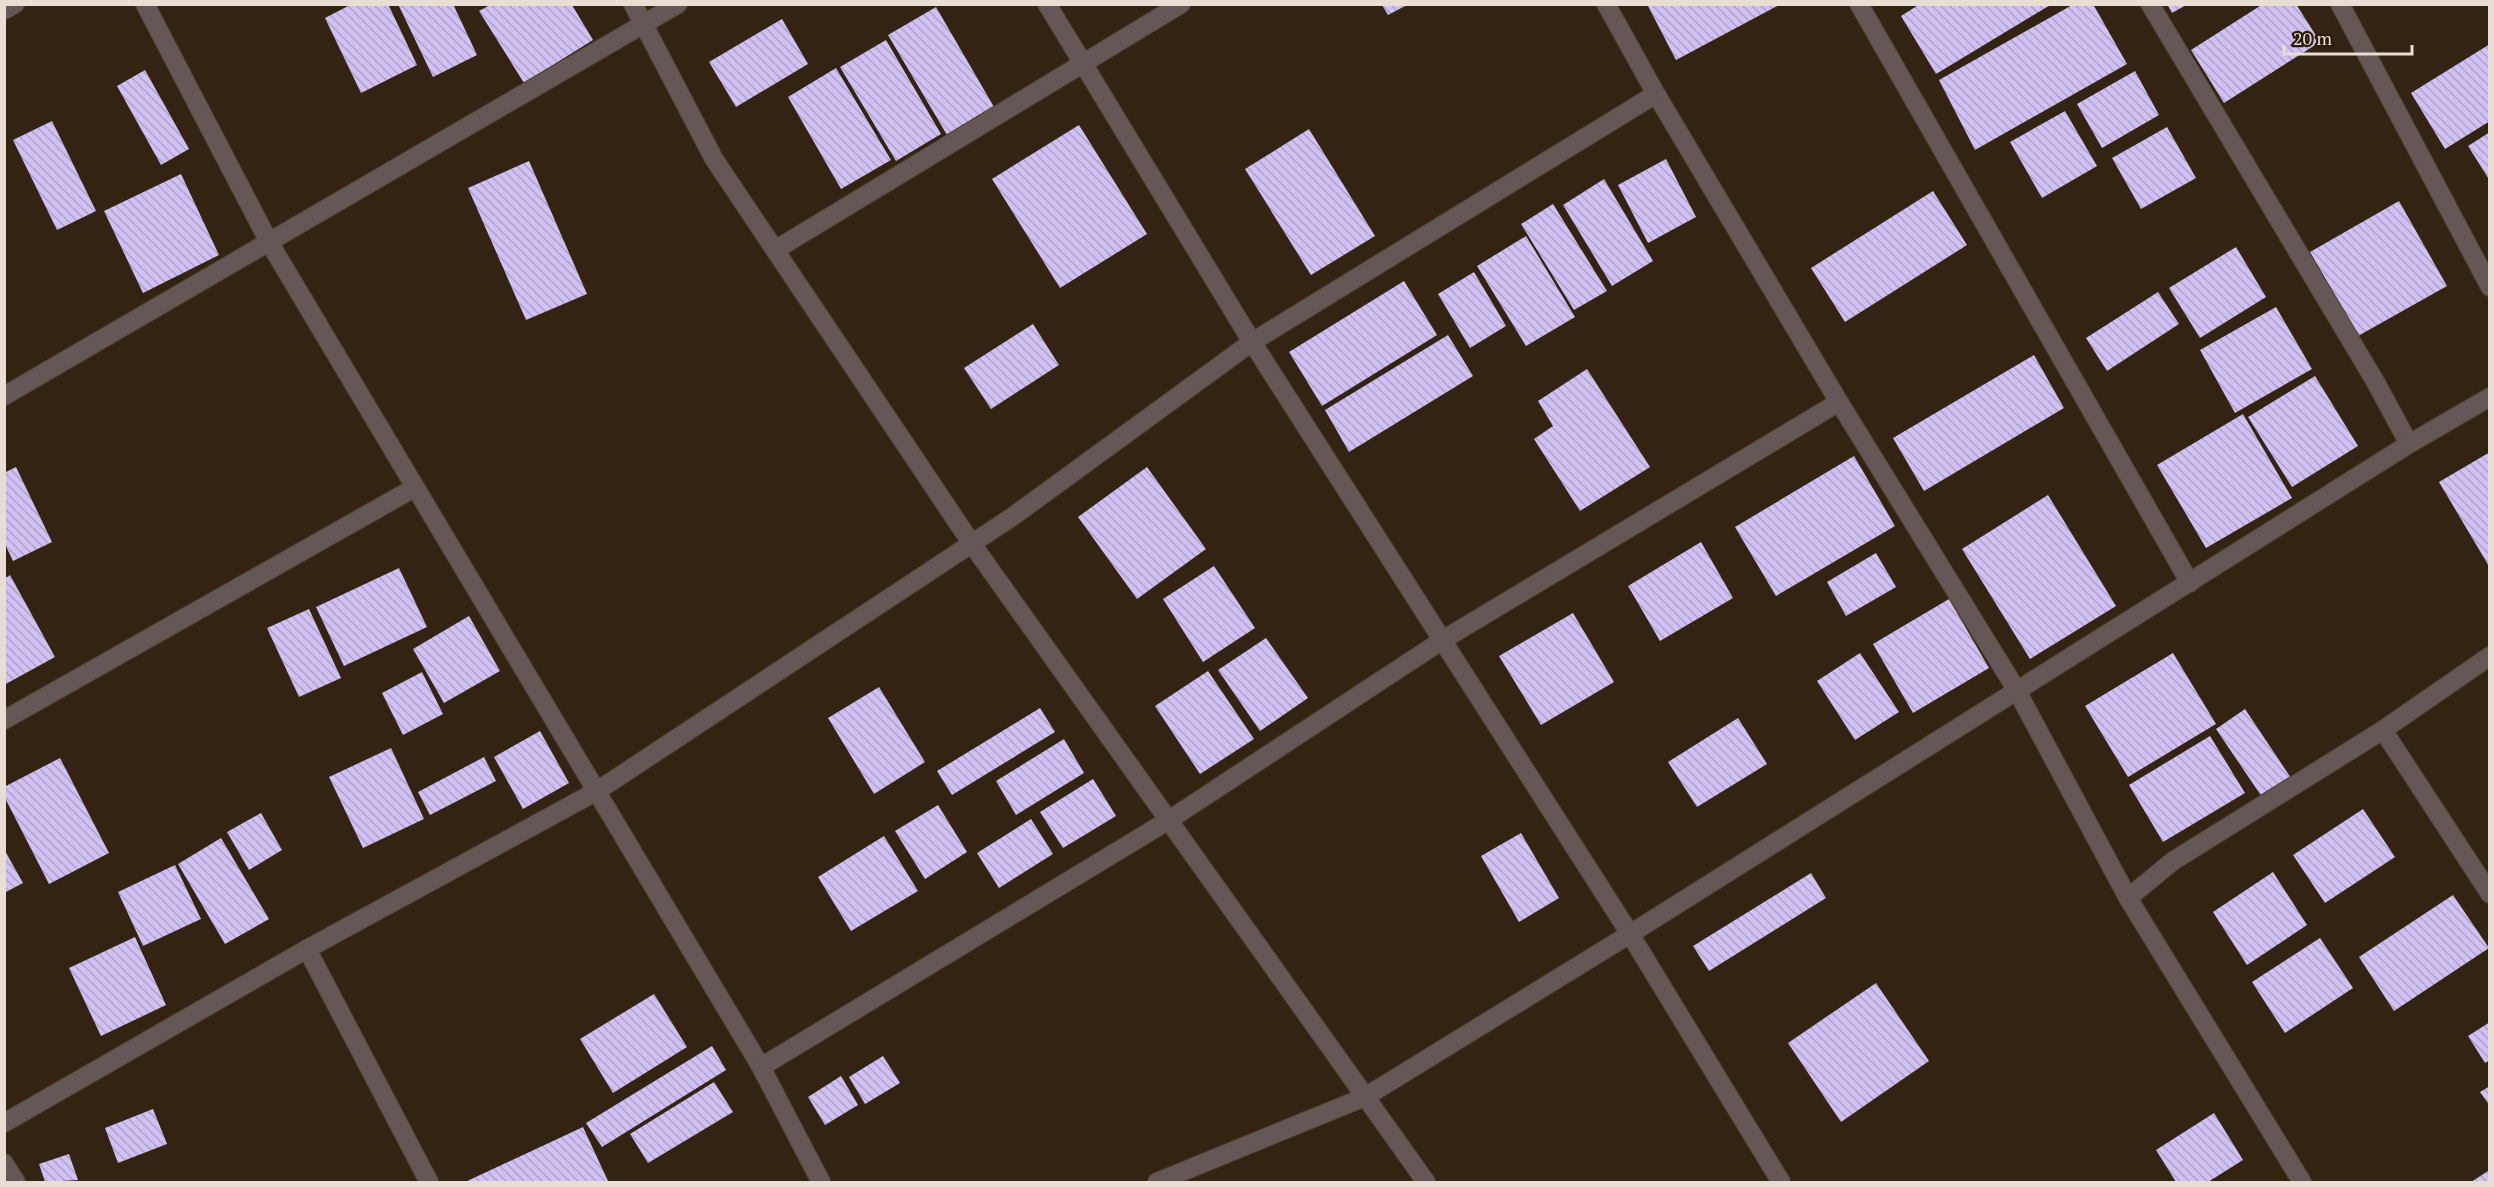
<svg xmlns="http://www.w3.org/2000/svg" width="2494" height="1187" font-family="'PT Serif',serif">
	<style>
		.building { fill: url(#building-back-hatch) }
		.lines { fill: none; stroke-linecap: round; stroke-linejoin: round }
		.minor-casing { stroke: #504131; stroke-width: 20 }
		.minor { stroke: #645756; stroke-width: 18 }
	</style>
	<defs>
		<pattern id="building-back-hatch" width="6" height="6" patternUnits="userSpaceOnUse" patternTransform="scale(1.5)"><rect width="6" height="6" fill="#d0c0f3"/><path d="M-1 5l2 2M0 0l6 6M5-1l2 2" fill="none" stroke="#aea1c6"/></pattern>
	</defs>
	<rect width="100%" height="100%" fill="#332312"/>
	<g class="building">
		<path d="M352,4H388L417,65L361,93L325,18Z"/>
		<path d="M398,4H453L477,55L433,77Z"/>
		<path d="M1647,4H1781L1676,60Z"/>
		<path d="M1920,4H2052L1936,74L1901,16Z"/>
		<path d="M2074,4H2093L2127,64L1975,150L1939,80Z"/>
		<path d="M2167,4H2188L2172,13Z"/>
		<path d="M2263,4H2296L2320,42L2224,103L2191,50Z"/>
		<path d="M490,5H572L593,40L524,83L479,11Z"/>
		<path d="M1382,5H1407L1388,15Z"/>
		<path d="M936,7L994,107L947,135L888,35Z"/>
		<path d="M782,19L808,64L736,107L709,62Z"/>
		<path d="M886,40L941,134L896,161L840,67Z"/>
		<path d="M2490,44V121L2445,149L2411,93Z"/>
		<path d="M836,68L891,160L841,189L788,97Z"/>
		<path d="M145,70L189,149L161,165L117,86Z"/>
		<path d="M2135,71L2159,115L2102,148L2077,104Z"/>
		<path d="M2065,111L2097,166L2042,198L2010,142Z"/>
		<path d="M52,121L96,211L57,230L13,140Z"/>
		<path d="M1079,125L1147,234L1060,288L992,179Z"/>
		<path d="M2167,127L2196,178L2141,209L2112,158Z"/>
		<path d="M1309,129L1375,236L1311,275L1245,169Z"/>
		<path d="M2490,132V181L2468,146Z"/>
		<path d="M1666,159L1696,217L1648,243L1618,185Z"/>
		<path d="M529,161L587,294L526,320L468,188Z"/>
		<path d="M181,174L219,255L143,293L104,211Z"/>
		<path d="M1604,179L1653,261L1612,286L1563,205Z"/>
		<path d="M1933,191L1967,245L1845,322L1811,268Z"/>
		<path d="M2399,201L2447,286L2358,336L2310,252Z"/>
		<path d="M1553,204L1607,291L1574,310L1521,224Z"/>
		<path d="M1526,236L1575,317L1526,346L1477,266Z"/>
		<path d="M2236,247L2266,297L2200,338L2169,288Z"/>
		<path d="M1474,272L1506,326L1470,348L1438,294Z"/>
		<path d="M1404,281L1437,335L1322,406L1289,352Z"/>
		<path d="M2158,292L2179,324L2107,371L2086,338Z"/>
		<path d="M2276,307L2312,369L2235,413L2200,350Z"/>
		<path d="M1033,324L1059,365L991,409L964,368Z"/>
		<path d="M1448,335L1473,376L1349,452L1325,410Z"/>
		<path d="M2034,355L2064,408L1924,491L1893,438Z"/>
		<path d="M1587,369L1650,467L1580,511L1534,439L1553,426L1538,401Z"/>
		<path d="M2315,376L2358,446L2292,487L2248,417Z"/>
		<path d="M2243,414L2292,498L2206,548L2157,465Z"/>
		<path d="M2490,452V568L2439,482Z"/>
		<path d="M1854,456L1895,526L1776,596L1735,527Z"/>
		<path d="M16,467L52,542L13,561L4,542V473Z"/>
		<path d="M1147,467L1206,549L1137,599L1078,517Z"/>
		<path d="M2048,495L2116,606L2030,659L1962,549Z"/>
		<path d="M1701,542L1733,598L1660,641L1628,586Z"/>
		<path d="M1876,553L1896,587L1846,616L1827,582Z"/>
		<path d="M1214,566L1255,628L1203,662L1163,599Z"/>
		<path d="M399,568L427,627L344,666L316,607Z"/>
		<path d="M10,575L55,657L4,685V579Z"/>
		<path d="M1949,599L1989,668L1913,713L1873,644Z"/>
		<path d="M309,609L341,678L299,697L267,628Z"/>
		<path d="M1573,613L1614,682L1541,725L1499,656Z"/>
		<path d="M469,616L500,671L444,703L413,649Z"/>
		<path d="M1266,638L1308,698L1260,731L1218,670Z"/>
		<path d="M1860,653L1899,712L1855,740L1817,681Z"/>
		<path d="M2173,653L2216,724L2128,777L2085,706Z"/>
		<path d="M1208,671L1254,739L1200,774L1155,706Z"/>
		<path d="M422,672L443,714L403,735L382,693Z"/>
		<path d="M879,687L925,762L874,794L828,718Z"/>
		<path d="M1040,708L1055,732L952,795L937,771Z"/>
		<path d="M2245,709L2293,781L2264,800L2216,729Z"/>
		<path d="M1738,718L1767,764L1697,807L1668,762Z"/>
		<path d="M540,731L569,783L523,809L494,757Z"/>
		<path d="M2210,736L2245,793L2163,842L2129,785Z"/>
		<path d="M1064,739L1084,773L1016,815L996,781Z"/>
		<path d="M391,748L424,819L363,848L329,777Z"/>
		<path d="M484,757L496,781L430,815L418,792Z"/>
		<path d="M60,758L109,853L49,884L4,796V787Z"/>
		<path d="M1093,779L1116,816L1063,848L1040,812Z"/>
		<path d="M938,805L967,852L925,879L895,831Z"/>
		<path d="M2363,809L2395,857L2325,903L2293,855Z"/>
		<path d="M261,813L282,850L249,870L227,832Z"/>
		<path d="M1031,819L1053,854L999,888L977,853Z"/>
		<path d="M1521,833L1559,898L1519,922L1481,856Z"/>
		<path d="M884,836L918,891L851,931L818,877Z"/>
		<path d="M221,838L269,919L225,944L178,864Z"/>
		<path d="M4,849L23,883L4,893Z"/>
		<path d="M175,865L201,919L143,946L118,892Z"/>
		<path d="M2273,872L2307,925L2247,965L2213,912Z"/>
		<path d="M1811,873L1826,898L1709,971L1693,946Z"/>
		<path d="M2453,895L2489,948L2394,1011L2359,957Z"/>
		<path d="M135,937L166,1005L101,1036L69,968Z"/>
		<path d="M2320,938L2353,988L2285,1033L2252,982Z"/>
		<path d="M1876,983L1929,1061L1841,1122L1788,1043Z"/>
		<path d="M654,994L687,1047L613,1093L580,1039Z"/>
		<path d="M2490,1022V1060L2485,1063L2468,1036Z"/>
		<path d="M712,1046L726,1070L602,1147L586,1123Z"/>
		<path d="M883,1056L900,1083L865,1104L849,1077Z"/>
		<path d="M841,1076L858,1105L825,1125L808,1097Z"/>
		<path d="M714,1082L733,1112L648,1163L630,1134Z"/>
		<path d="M2490,1086V1106L2480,1092Z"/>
		<path d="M153,1109L167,1144L118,1163L105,1128Z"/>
		<path d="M2214,1113L2243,1160L2208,1182H2176L2156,1150Z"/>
		<path d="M583,1127L608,1181L606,1182H465Z"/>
		<path d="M69,1154L78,1180L45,1182L39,1164Z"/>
		<path d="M2488,1171L2490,1182H2471Z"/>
	</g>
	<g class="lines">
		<g class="minor-casing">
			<g id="minor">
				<path d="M145,4L269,242L761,1067L821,1182"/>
				<path d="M633,4L714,159L972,544L1426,1182"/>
				<path d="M1047,4L1252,342L1630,934L1781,1182"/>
				<path d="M1606,4L1656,94L1839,402L2016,689L2128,898L2302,1182"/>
				<path d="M1859,4L2190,583"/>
				<path d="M2150,4L2375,381L2409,444"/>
				<path d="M2340,4L2490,287"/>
				<path d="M4,10L15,4"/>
				<path d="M775,250L1181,4"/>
				<path d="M4,396L678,4"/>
				<path d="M4,720L414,488"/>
				<path d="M2383,730L2490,894"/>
				<path d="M2128,898L2173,861L2383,730L2490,656"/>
				<path d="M307,949L429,1182"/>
				<path d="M761,1067L1169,820L1441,641L1839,402"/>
				<path d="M4,1123L307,949L597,791L1012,517L1252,342L1656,94"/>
				<path d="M4,1163L16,1182"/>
				<path d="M1157,1182L1365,1097L1630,934L2409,444L2490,397"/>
			</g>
		</g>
		<use href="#minor" class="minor"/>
	</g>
	<rect width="2494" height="1187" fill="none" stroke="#e9ded4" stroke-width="12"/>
	<path d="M2284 45v9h128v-9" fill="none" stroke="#e9ded4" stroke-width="3"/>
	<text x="2293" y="45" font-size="18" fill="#e9ded4" stroke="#291a09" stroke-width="4.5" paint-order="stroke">20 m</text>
</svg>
